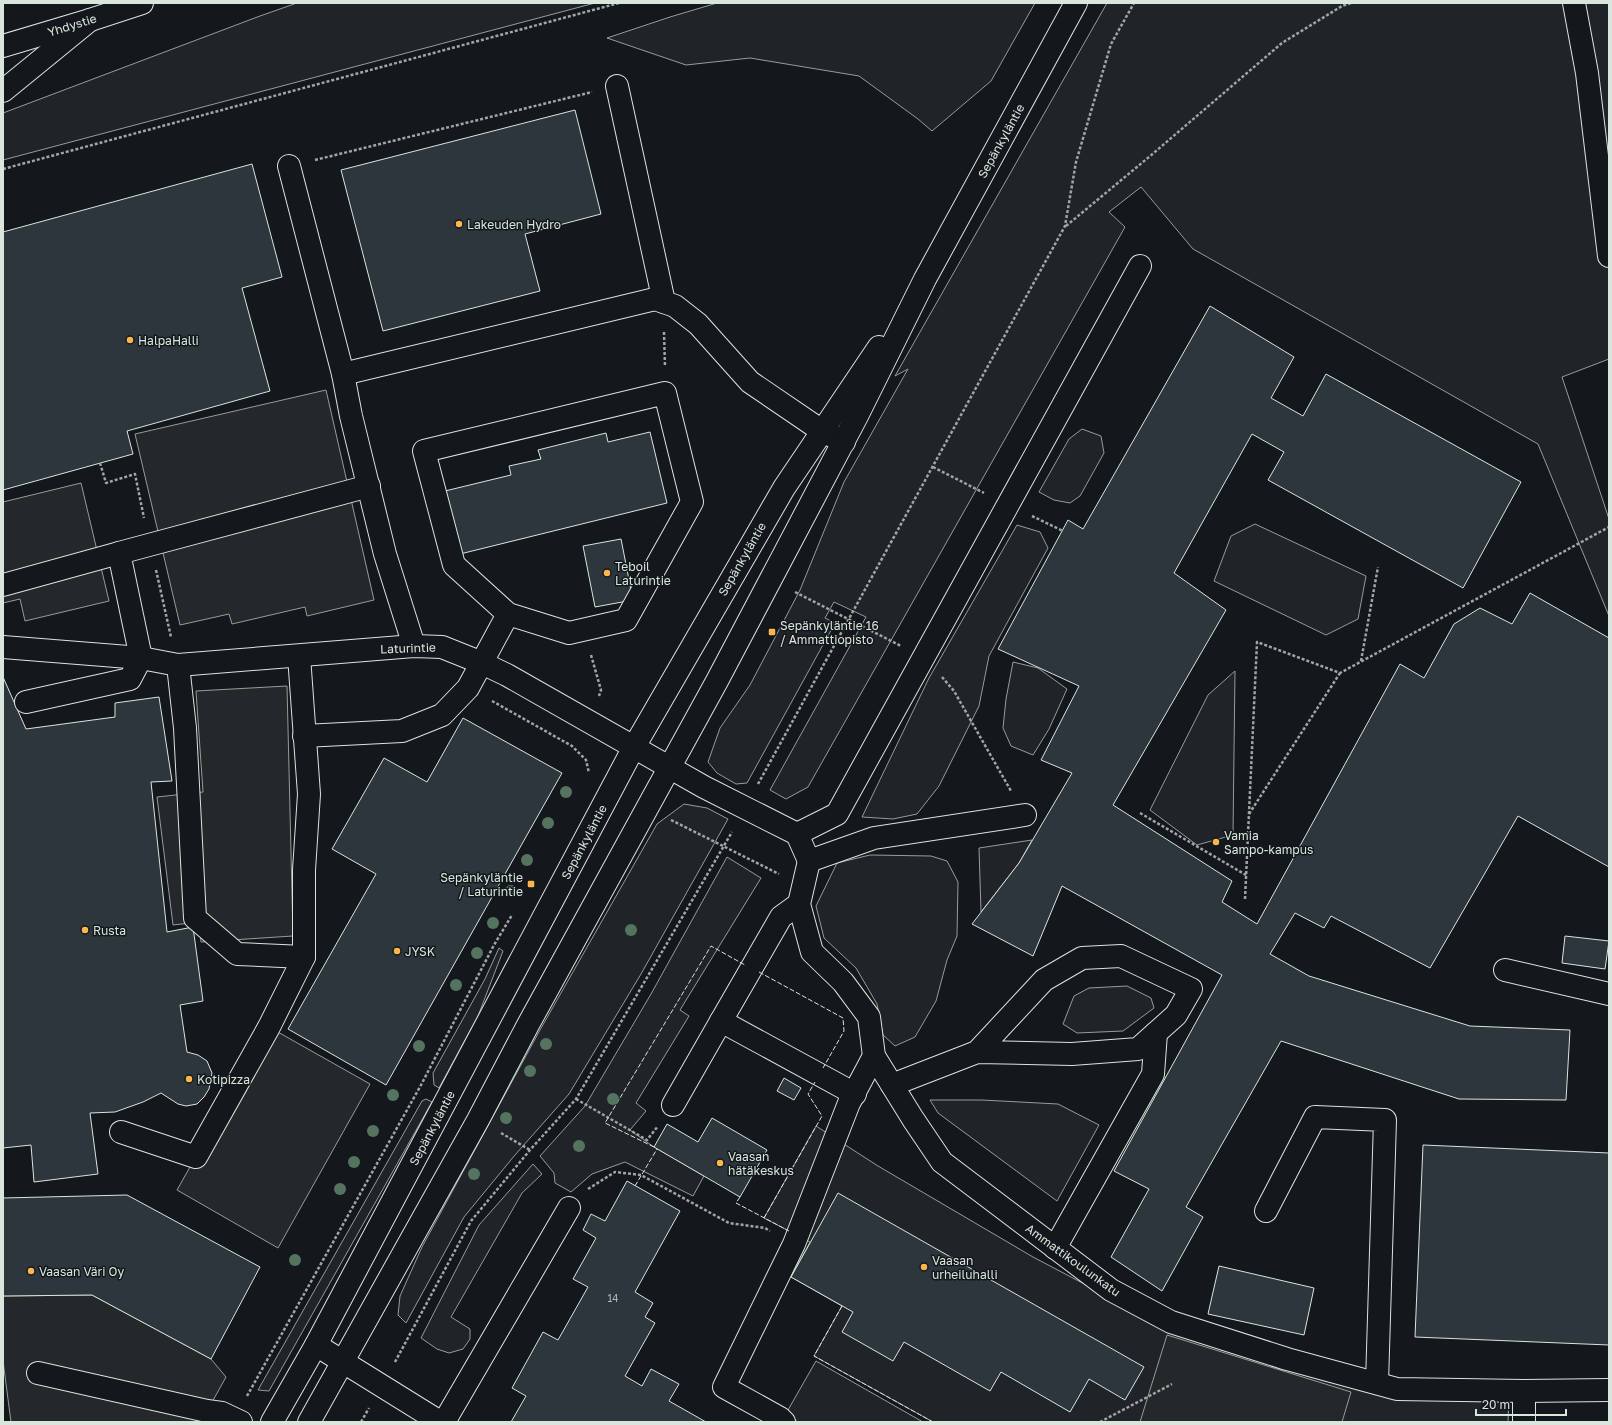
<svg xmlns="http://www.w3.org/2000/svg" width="1612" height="1425" font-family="'Golos Text',sans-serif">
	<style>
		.green { fill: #202428; stroke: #939e99 }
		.parking { fill: #24282b; stroke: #939e99 }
		.building { fill: #2c363c; stroke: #d8e6dc }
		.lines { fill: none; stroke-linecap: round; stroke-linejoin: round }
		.minor-casing { stroke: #d8e6dc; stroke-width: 24 }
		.major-casing { stroke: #d8e6dc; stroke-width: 24 }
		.highway-casing { stroke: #d8e6dc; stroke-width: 24 }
		.path { stroke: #9da8a2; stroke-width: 2.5; stroke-dasharray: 3 2; stroke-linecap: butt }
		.minor { stroke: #14181c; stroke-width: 22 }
		.major { stroke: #14181c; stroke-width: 22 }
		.highway { stroke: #14181c; stroke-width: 22 }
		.fence { stroke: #d8e6dc; stroke-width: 1; stroke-dasharray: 5 2; stroke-linecap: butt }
		.tree { fill: #55745f }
		.poi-dot { fill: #ffb74d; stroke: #14181c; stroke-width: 1.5 }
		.labels { text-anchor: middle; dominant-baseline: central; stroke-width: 3; stroke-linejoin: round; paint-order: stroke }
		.number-label { font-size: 10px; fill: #adbab4 }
		.street-label { font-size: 12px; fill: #d8e6dc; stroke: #14181c }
		.poi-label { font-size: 12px; fill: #d8e6dc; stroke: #14181c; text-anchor: start }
	</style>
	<rect width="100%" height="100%" fill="#14181c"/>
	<g class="green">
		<path d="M297,3H595L3,160V113L260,16Z"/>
		<path d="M717,3H1035L991,81L932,131L918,119L859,76L750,58L686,65L607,38L670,17Z"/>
		<path d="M1107,3H1609V359L1562,377L1609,519V616L1538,444L1193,249L1141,187L1109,212L1125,227L808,787L786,799L770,790L866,617L834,602L825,618L835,623L747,783L736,784L717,773L708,762L720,728L750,685L800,590L844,482L908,369L895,376Z"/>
		<path d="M1082,429L1101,436L1104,453L1080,496L1070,503L1054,500L1039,492L1069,439Z"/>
		<path d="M1255,524L1366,576L1358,619L1326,635L1214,581L1231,536Z"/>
		<path d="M1017,525L1040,532L1048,548L989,656L979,706L939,786L917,814L893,819L862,817L929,678Z"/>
		<path d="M1013,662L1038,668L1067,689L1049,729L1033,755L1011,746L1003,728L1006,699Z"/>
		<path d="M1235,671L1233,835L1197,845L1150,810L1208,695Z"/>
		<path d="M684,804L707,808L728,819L641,974L569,1094L515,1155L464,1217L406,1323L398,1315L400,1296L422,1247L540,1030L657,824Z"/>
		<path d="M1032,840L1019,863L981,912L979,848Z"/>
		<path d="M870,855L931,856L947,861L958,882L957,936L947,960L936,1001L915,1037L895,1046L883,1035L877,1004L856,968L824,938L816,906L837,863Z"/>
		<path d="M727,857L761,878L680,1010L689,1016L636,1103L646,1111L630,1130L654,1147L704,1176L693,1196L625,1162L592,1174L571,1192L555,1183L554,1173L540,1156L585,1106L651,994Z"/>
		<path d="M499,948L503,951L478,1016L439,1088L434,1085L433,1073L485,979Z"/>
		<path d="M1127,986L1151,998L1154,1008L1123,1031L1077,1033L1063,1024L1074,996L1089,988Z"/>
		<path d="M426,1099L432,1102L269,1391L258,1390L422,1101Z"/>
		<path d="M930,1100H982L1058,1104L1099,1125L1057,1201L938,1113Z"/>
		<path d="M816,1126L878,1166L1033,1257L1166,1327L1398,1397L1509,1398L1508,1422H933L814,1356L842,1306L791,1277L810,1242L764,1218Z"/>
		<path d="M533,1164L542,1174L522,1193L451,1317L470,1329V1339L463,1349L449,1353L437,1349L421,1338L479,1225Z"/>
		<path d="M816,1361L923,1422H797L788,1410Z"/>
	</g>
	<g class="parking">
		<path d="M326,390L374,600L307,616L305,607L232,624L229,614L180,625L135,434Z"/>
		<path d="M81,483L109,601L25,621L20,599L3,603V502Z"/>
		<path d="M287,686L293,936L201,942L199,922L173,925L157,797L203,792L196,691Z"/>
		<path d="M269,1027L370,1084L278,1248L177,1190Z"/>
		<path d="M92,1295L211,1359L226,1377L201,1422H11L3,1361V1296Z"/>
		<path d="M1167,1335L1351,1392L1342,1422H1140Z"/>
	</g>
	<g class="building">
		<path d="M575,110L601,214L525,234L540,291L383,331L341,170Z"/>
		<path d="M252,164L282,277L242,288L270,391L127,431L133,454L3,490V232Z"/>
		<path d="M1210,306L1294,357L1271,398L1303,416L1326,374L1521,482L1463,588L1268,480L1284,452L1252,434L1174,573L1226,610L1113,805L1232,881L1222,902L1257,924L1400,664L1424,678L1454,624L1480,608L1512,624L1530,593L1609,638V867L1518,816L1430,968L1331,916L1324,928L1295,913L1270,954L1309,976L1470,1026L1570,1030L1566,1100L1459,1099L1281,1041L1186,1207L1203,1217L1162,1291L1111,1257L1149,1189L1114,1171L1222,975L1062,886L1033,956L972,924L1019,863L1072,773L1041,760L1079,686L998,649L1068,520L1083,529Z"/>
		<path d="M650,432L667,503L460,554L445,491L511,475L509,466L541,459L538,450L606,433L608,442Z"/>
		<path d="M621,539L633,600L595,607L583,546Z"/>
		<path d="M3,677L26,729L115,717V703L159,697L172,781L151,782L167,932L193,927L203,1001L180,1005L187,1052L198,1055L207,1061L212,1073L209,1089L204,1097L197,1104L186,1106L178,1104L161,1093L143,1102L115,1112L90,1113L98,1174L34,1182L31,1145L3,1148Z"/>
		<path d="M463,718L562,773L386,1085L288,1029L376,874L332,849L384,758L427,782Z"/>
		<path d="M1565,936L1609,941L1605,969L1562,963Z"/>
		<path d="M784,1078L801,1088L794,1100L777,1091Z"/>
		<path d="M712,1118L767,1150L740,1197L654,1147L667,1124L698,1142Z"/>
		<path d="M1423,1145L1609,1153V1345L1415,1337Z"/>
		<path d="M627,1181L680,1211L635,1292L653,1303L645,1317L655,1323L625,1376L642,1386L651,1369L679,1384L669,1401L706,1422H511L526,1396L512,1388L543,1332L558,1340L588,1287L573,1279L596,1238L583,1230L591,1214L605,1221Z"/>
		<path d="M838,1193L1144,1367L1125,1400L1089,1379L1070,1412L1001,1372L990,1391L904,1342L893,1361L842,1332L853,1312L791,1277Z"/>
		<path d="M127,1195L260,1267L211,1359L92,1295L3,1296V1198Z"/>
		<path d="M1219,1266L1314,1288L1304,1335L1208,1314Z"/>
	</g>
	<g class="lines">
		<g class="minor-casing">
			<g id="minor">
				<path d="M1574,3L1587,73L1609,256"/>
				<path d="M617,86L664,302"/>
				<path d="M289,166L343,374L351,416L385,554L414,646"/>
				<path d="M343,374L655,299L675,306L698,324L750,382L822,431L844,442"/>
				<path d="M665,393L692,502L626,620L569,633L508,614L454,565L424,451Z"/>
				<path d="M3,585L119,553"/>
				<path d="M141,658L178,665L414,646L442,647L482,663L507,675L704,787L797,834L809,861"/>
				<path d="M178,665L185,728L195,918L237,954L304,957V870L309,794L299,656"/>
				<path d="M26,702L130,679L141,658L119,553L369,486"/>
				<path d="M304,736L402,731L442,715L468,688L508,614"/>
				<path d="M797,834L837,814L1140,266"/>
				<path d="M809,861L799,904L812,952L843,982L869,1017L874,1056L913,1119L942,1162L1111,1290L1171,1322L1287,1359L1397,1389L1524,1391L1609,1390"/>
				<path d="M809,861L874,838L1025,815"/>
				<path d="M799,904L781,917L721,1021L855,1094"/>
				<path d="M1505,970L1609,994"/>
				<path d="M892,1085L977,1052L1072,1054L1138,1049L1176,1015L1191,989L1121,956L1082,958L1044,980L977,1052"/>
				<path d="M673,1105L721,1021"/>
				<path d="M121,1132L196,1157L269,1027L304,957"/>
				<path d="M1266,1211L1315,1117L1385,1120L1377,1383"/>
				<path d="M1055,1248L1153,1074L1156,1033"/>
				<path d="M316,1345L440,1422"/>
				<path d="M38,1373L207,1411L222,1413L241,1422"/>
				<path d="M1524,1391V1422"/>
				<path d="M444,1422L569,1208"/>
				<path d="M784,1422L780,1418L724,1387L794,1244L849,1103L874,1056"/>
			</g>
		</g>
		<g class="major-casing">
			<g id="major">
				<path d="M3,46L90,20"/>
				<path d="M3,647L141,658"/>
				<path d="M272,1422L316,1345L634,747L784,488L879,347"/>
				<path d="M309,1422L478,1120L529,1023L717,681L857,416L925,279L1076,3"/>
			</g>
		</g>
		<g class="highway-casing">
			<path id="highway" d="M3,91L90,20L142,3"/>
		</g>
		<g class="path">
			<path d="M315,160L592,92"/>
			<path d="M3,169L619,3"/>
			<path d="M1066,226L1149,157L1282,43L1342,6L1351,3"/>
			<path d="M664,332L665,367"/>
			<path d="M100,463L106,483L135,474L144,518"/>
			<path d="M933,467L984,493"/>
			<path d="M1032,516L1063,531"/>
			<path d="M156,570L171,637"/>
			<path d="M795,592L901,646"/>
			<path d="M591,655L601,690L599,696"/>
			<path d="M1361,661L1378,567"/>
			<path d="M942,677L954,691L1011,791"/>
			<path d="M492,701L572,746L586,760L589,773"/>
			<path d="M758,784L1065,226L1076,162L1111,44L1134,3"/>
			<path d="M1140,813L1246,875"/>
			<path d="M1249,814L1340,673"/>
			<path d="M671,820L779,874"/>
			<path d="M1245,899L1257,642L1340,673L1609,527"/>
			<path d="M576,1099L647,1140L658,1126"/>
			<path d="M501,1133L530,1150"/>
			<path d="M588,1189L615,1172L641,1175L729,1223L765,1228L770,1231"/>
			<path d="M395,1362L471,1221L530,1150L576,1099L732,832"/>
			<path d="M247,1396L421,1085L494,945L512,915"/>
			<path d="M361,1422L369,1408"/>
			<path d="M1100,1422L1172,1384"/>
		</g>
		<use href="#minor" class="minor"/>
		<use href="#major" class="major"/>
		<use href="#highway" class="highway"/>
		<g class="fence">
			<path d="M759,972L843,1018L844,1031L823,1068"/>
			<path d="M654,1147L605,1123L711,946L745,965"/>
			<path d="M635,1186L657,1149"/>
			<path d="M740,1197L736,1203L789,1231"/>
			<path d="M764,1218L822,1116L808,1094L815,1082"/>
			<path d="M842,1306L814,1356L933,1422"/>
		</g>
	</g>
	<g class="tree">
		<circle cx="566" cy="792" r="6"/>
		<circle cx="548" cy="823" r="6"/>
		<circle cx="527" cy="860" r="6"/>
		<circle cx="511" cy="891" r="6"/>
		<circle cx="493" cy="923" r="6"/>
		<circle cx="631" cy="930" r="6"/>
		<circle cx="477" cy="953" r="6"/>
		<circle cx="456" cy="985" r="6"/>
		<circle cx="546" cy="1044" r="6"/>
		<circle cx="419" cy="1046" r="6"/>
		<circle cx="530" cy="1071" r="6"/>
		<circle cx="393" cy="1095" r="6"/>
		<circle cx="613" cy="1099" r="6"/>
		<circle cx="506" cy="1118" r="6"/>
		<circle cx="373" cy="1131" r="6"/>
		<circle cx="579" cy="1146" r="6"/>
		<circle cx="354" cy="1162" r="6"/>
		<circle cx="474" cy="1174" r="6"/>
		<circle cx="340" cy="1189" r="6"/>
		<circle cx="295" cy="1260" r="6"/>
	</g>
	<g class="poi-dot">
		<circle cx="459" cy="224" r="4"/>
		<circle cx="130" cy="340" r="4"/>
		<circle cx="607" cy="573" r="4"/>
		<rect x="768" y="628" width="8" height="8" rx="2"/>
		<circle cx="1216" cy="842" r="4"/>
		<rect x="527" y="880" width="8" height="8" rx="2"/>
		<circle cx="85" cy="930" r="4"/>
		<circle cx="397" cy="951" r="4"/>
		<circle cx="189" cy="1079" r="4"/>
		<circle cx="720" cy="1163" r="4"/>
		<circle cx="924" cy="1267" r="4"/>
		<circle cx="31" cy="1271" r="4"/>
	</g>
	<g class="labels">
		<g class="number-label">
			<text x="613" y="1298">14</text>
		</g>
		<g class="street-label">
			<text transform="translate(72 25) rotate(-17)">Yhdystie</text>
			<text transform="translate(1001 141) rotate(-61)">Sepänkyläntie</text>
			<text transform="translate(742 559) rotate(-60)">Sepänkyläntie</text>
			<text transform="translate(408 648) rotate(-2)">Laturintie</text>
			<text transform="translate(584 842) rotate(-62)">Sepänkyläntie</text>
			<text transform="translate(432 1128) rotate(-62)">Sepänkyläntie</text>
			<text transform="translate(1073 1260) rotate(36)">Ammattikoulunkatu</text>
		</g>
		<g class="poi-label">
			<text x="467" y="224">Lakeuden Hydro</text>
			<text x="138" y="340">HalpaHalli</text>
			<text x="615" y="566">Teboil<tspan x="615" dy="14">Laturintie</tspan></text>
			<text x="780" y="625">Sepänkyläntie 16<tspan x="780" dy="14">/ Ammattiopisto</tspan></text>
			<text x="1224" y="835">Vamia<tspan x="1224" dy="14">Sampo-kampus</tspan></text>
			<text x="523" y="877" text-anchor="end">Sepänkyläntie<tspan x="523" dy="14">/ Laturintie</tspan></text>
			<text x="93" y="930">Rusta</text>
			<text x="405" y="951">JYSK</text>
			<text x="197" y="1079">Kotipizza</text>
			<text x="728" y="1156">Vaasan<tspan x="728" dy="14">hätäkeskus</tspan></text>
			<text x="932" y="1260">Vaasan<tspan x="932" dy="14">urheiluhalli</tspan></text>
			<text x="39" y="1271">Vaasan Väri Oy</text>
		</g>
	</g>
	<rect width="1612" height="1425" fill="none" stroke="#d8e6dc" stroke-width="8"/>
	<path d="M1476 1409v6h90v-6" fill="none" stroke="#d8e6dc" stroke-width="2"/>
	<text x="1482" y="1409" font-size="12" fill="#d8e6dc" stroke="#14181c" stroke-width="3" paint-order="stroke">20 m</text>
</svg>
